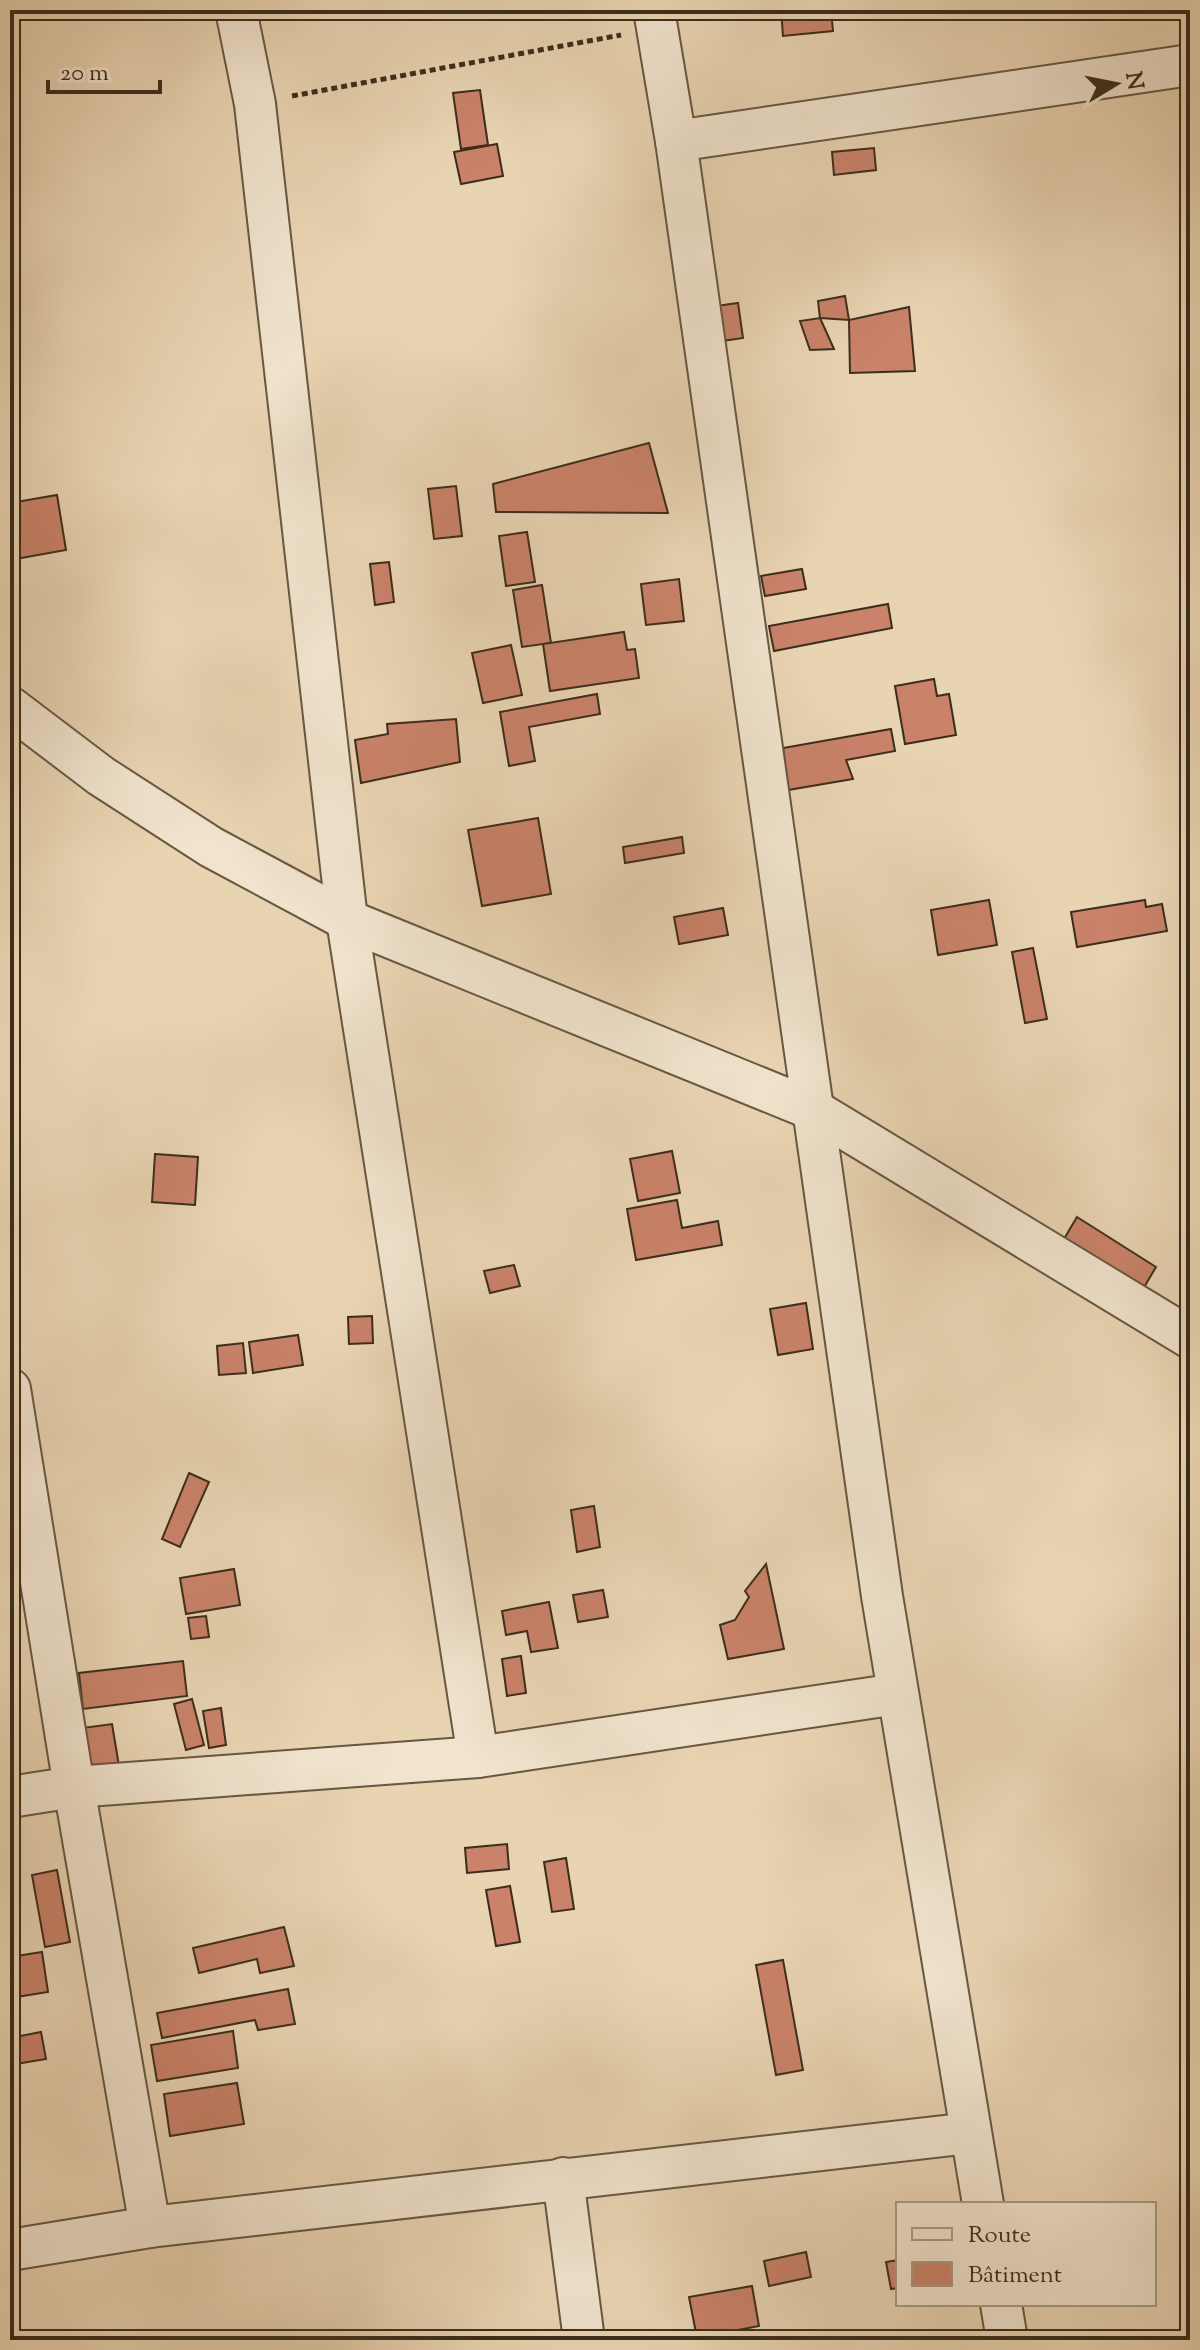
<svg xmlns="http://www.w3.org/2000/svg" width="1200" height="2350" font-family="'Sorts Mill Goudy',serif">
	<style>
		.building { fill: #ca826a; stroke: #3b2d1c; stroke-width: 2 }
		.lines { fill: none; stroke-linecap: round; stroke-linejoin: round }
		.minor-casing { stroke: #665742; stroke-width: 44 }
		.path { stroke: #3b2d1c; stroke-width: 5; stroke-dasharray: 6 4; stroke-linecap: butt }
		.minor { stroke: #f1e3cd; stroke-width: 40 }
	</style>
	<rect width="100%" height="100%" fill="#e9d4b2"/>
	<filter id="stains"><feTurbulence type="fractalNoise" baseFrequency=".0025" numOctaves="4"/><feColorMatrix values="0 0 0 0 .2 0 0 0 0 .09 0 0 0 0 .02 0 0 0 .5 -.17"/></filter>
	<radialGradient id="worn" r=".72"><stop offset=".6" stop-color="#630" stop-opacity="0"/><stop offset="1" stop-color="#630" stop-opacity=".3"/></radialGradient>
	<g class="building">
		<path d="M781,10H831L833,31L783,36Z"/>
		<path d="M480,90L488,145L461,149L453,93Z"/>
		<path d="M497,144L503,176L461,184L454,152Z"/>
		<path d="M874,148L876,170L834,175L832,152Z"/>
		<path d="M845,296L849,320L820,318L818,301Z"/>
		<path d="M738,303L743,338L722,341L716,306Z"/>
		<path d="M909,307L915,371L850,373L849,320Z"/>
		<path d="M820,318L834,349L810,350L800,321Z"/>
		<path d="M649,443L668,513L496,512L493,484Z"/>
		<path d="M456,486L462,536L434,539L428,489Z"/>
		<path d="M57,495L66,550L10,560V503Z"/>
		<path d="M527,532L535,582L506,586L499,536Z"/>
		<path d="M389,562L394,602L375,605L370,564Z"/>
		<path d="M802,569L806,589L765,596L761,576Z"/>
		<path d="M679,579L684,621L646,625L641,584Z"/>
		<path d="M542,585L551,643L522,647L513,590Z"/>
		<path d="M888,604L892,628L774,651L769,626Z"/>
		<path d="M624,632L627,650L635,649L639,678L550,691L543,644Z"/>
		<path d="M511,645L522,695L483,703L472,653Z"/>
		<path d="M934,679L937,696L949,694L956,735L905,744L895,686Z"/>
		<path d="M597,694L600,714L529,727L535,761L509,766L500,712Z"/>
		<path d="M456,719L460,762L361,783L355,740L388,734L387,724Z"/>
		<path d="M891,729L895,751L846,760L853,779L788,790L783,748Z"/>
		<path d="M538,818L551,894L482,906L468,830Z"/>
		<path d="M682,837L684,853L625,863L623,847Z"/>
		<path d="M989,900L997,945L938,955L931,910Z"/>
		<path d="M1145,900L1146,907L1162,904L1167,931L1077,947L1071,912Z"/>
		<path d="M723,908L728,935L679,944L674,917Z"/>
		<path d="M1033,948L1047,1019L1025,1023L1012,952Z"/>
		<path d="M672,1151L680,1193L638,1201L630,1159Z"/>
		<path d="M155,1154L198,1157L195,1205L152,1202Z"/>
		<path d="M677,1200L682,1228L718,1221L722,1245L636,1260L627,1209Z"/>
		<path d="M1077,1217L1156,1267L1143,1289L1064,1239Z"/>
		<path d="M514,1265L520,1286L490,1293L484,1271Z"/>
		<path d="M806,1303L813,1349L778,1355L770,1309Z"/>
		<path d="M372,1316L373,1343L349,1344L348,1317Z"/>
		<path d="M298,1335L303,1365L253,1373L249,1342Z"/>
		<path d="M243,1343L246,1373L219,1375L217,1346Z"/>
		<path d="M189,1473L209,1482L180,1547L162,1539Z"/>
		<path d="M594,1506L600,1547L577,1552L571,1510Z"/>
		<path d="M766,1564L784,1649L728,1659L720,1625L735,1620L749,1597L745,1591Z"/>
		<path d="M234,1569L240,1605L186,1614L180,1578Z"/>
		<path d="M603,1590L608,1617L578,1622L573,1595Z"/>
		<path d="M549,1602L558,1648L531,1652L527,1631L506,1635L502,1611Z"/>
		<path d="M206,1616L209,1637L191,1639L188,1618Z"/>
		<path d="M521,1656L526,1693L507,1696L502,1659Z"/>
		<path d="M183,1661L187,1696L83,1709L79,1673Z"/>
		<path d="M192,1699L204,1745L186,1750L174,1704Z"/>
		<path d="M221,1708L226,1745L209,1748L203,1711Z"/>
		<path d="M112,1724L121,1778L84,1784L75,1729Z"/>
		<path d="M507,1844L509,1869L467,1873L465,1848Z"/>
		<path d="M566,1858L574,1909L552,1912L544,1862Z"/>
		<path d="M57,1870L70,1942L45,1947L32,1875Z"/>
		<path d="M510,1886L520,1942L496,1946L486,1890Z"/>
		<path d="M284,1927L294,1966L260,1973L257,1959L199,1973L193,1948Z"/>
		<path d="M42,1952L48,1992L10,1998V1957Z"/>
		<path d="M783,1960L803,2070L776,2075L756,1965Z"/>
		<path d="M288,1989L295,2024L258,2030L255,2020L162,2038L157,2013Z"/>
		<path d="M233,2031L238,2068L157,2081L151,2045Z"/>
		<path d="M41,2032L46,2059L10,2065V2038Z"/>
		<path d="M237,2083L244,2124L170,2136L164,2094Z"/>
		<path d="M806,2252L811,2277L769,2286L764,2261Z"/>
		<path d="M898,2260V2288L891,2289L886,2262Z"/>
		<path d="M752,2286L759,2326L697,2338L689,2297Z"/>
	</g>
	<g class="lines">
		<g class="minor-casing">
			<g id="minor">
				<path d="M236,10L255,104L347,920L478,1757"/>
				<path d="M654,10L676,141L882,1596L983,2204"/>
				<path d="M676,141L1190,65"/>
				<path d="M10,707L101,776L211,847L347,920L814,1110L1190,1338"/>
				<path d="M10,1389L74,1787L150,2227"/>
				<path d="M10,1797L74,1787L478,1757L897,1694"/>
				<path d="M563,2178L584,2340"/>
				<path d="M10,2250L150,2227L970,2133"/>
				<path d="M1001,2304L1007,2340"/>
			</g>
		</g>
		<path class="path" d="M292,96L621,35"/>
		<use href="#minor" class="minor"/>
	</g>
	<rect width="1200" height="2350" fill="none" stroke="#e9d4b2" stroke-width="40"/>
	<rect x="12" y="12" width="1176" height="2326" fill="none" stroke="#3b2d1c" stroke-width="4"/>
	<rect x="20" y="20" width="1160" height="2310" fill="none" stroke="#3b2d1c" stroke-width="2"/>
	<rect x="896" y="2202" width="260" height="104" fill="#f1e3cd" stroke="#a89a86" stroke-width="2"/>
	<rect x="912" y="2228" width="40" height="12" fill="#f1e3cd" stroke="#a89a86" stroke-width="2"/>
	<text x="968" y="2242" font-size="24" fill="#3b2d1c">Route</text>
	<rect x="912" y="2262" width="40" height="24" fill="#ca826a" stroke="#a89a86" stroke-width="2"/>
	<text x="968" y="2282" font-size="24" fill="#3b2d1c">Bâtiment</text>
	<g transform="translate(1116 84) rotate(80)" stroke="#f1e3cd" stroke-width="6" paint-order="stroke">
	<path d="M0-6L14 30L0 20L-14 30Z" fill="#3b2d1c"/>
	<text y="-12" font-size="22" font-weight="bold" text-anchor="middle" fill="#3b2d1c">N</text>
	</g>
	<path d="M48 80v12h112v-12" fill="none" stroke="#3b2d1c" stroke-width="4"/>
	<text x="60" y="80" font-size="24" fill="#3b2d1c" stroke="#f1e3cd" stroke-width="6" paint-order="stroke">20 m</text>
	<rect width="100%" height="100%" filter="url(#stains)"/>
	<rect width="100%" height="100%" fill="url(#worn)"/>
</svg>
